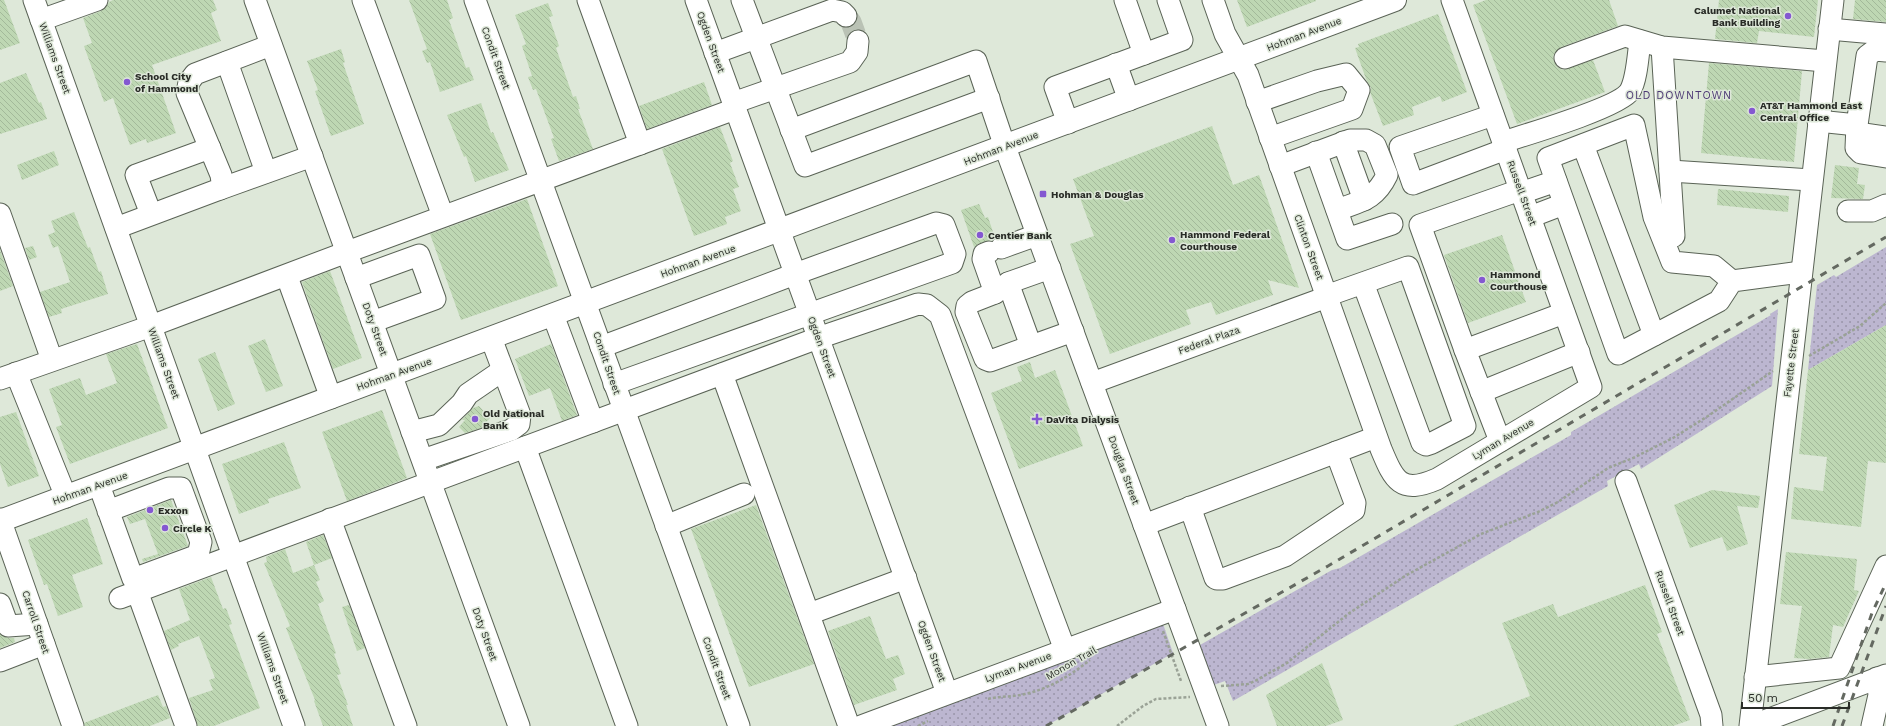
<svg xmlns="http://www.w3.org/2000/svg" width="1886" height="726" font-family="'Work Sans',sans-serif">
	<style>
		.grass { fill: url(#grass-dots) }
		.building { fill: url(#building-back-hatch) }
		.lines { fill: none; stroke-linecap: round; stroke-linejoin: round }
		.minor-tunnel { stroke: #bac2b5; stroke-width: 21; stroke-dasharray: 21 10; stroke-linecap: butt }
		.minor-casing { stroke: #5a6356; stroke-width: 23 }
		.major-casing { stroke: #5a6356; stroke-width: 24 }
		.path { stroke: #9aa296; stroke-width: 2.5; stroke-dasharray: 3 2; stroke-linecap: butt }
		.minor { stroke: #fff; stroke-width: 21 }
		.major { stroke: #fff; stroke-width: 22 }
		.rail { stroke: #646961; stroke-width: 3; stroke-dasharray: 7 7; stroke-linecap: butt }
		.poi-dot { fill: #8458d1; stroke: #dee8d9; stroke-width: 1.5 }
		.labels { text-anchor: middle; dominant-baseline: central; stroke-width: 3; stroke-linejoin: round; paint-order: stroke }
		.poi-label { font-size: 10px; font-weight: bold; fill: #292c27; stroke: #dee8d9; text-anchor: start }
		.street-label { font-size: 10px; fill: #292c27; stroke: #dee8d9 }
		.neighbourhood-label { font-size: 11px; letter-spacing: 1px; fill: #4b3773; stroke: #dee8d9 }
	</style>
	<defs>
		<pattern id="grass-dots" width="8" height="8" patternUnits="userSpaceOnUse"><rect width="8" height="8" fill="#bcb6d0"/><path d="M2 2h.1M6 6h.1" fill="none" stroke="#9994a9" stroke-width="1.8" stroke-linecap="round"/></pattern>
		<pattern id="building-back-hatch" width="6" height="6" patternUnits="userSpaceOnUse"><rect width="6" height="6" fill="#bed7b3"/><path d="M-1 5l2 2M0 0l6 6M5-1l2 2" fill="none" stroke="#a3b99a"/></pattern>
	</defs>
	<rect width="100%" height="100%" fill="#dee8d9"/>
	<g class="grass">
		<path d="M1886,247V325L1808,370L1817,285L1834,275L1836,277Z"/>
		<path d="M1778,309L1772,386L1641,469L1639,464L1607,481L1608,486L1233,701L1225,681L1214,685L1200,645L1332,570L1340,568L1571,435V432L1771,315L1770,314Z"/>
		<path d="M1160,615L1173,653L1046,726H863Z"/>
	</g>
	<g class="building">
		<path d="M0,0H4L20,43L0,50Z"/>
		<path d="M113,0H213L217,10L211,13L221,41L152,65L176,133L147,143L146,139L130,145L113,98L104,102L84,46L92,43L83,18L101,11L106,7L109,2Z"/>
		<path d="M409,0H447L453,18L449,20L466,68L469,67L474,80L440,92L430,62L427,63L422,51L427,49Z"/>
		<path d="M1237,0H1316V1L1247,27Z"/>
		<path d="M1486,0H1609L1618,26L1561,47L1556,51L1553,56L1554,62L1557,67L1563,70L1593,60L1605,92L1517,124L1473,5Z"/>
		<path d="M1719,0H1818L1814,37L1759,31L1757,43L1715,39Z"/>
		<path d="M1855,0H1886V22L1853,19Z"/>
		<path d="M548,3L553,16L549,17L559,46L556,48L573,97L576,96L580,109H578L593,149L559,161L551,139L554,138L536,89L533,90L528,77L532,76L522,46L526,44L515,15Z"/>
		<path d="M1438,14L1467,92L1442,102L1440,96L1412,107L1414,115L1383,126L1370,92L1371,88L1366,79L1355,48L1359,47L1358,44Z"/>
		<path d="M341,49L345,62L343,63L364,124L331,136L315,91L318,90L307,61Z"/>
		<path d="M1709,63L1802,71L1794,162L1701,153Z"/>
		<path d="M26,73L39,103L41,102L47,119L0,134V83Z"/>
		<path d="M704,82L712,105L647,129L639,106Z"/>
		<path d="M481,103L491,133L493,132L509,170L475,182L466,156L464,157L447,115Z"/>
		<path d="M1212,126L1233,185L1259,175L1299,288L1268,280L1273,295L1216,315L1211,302L1186,310L1191,324L1110,354L1070,244L1094,236L1073,179Z"/>
		<path d="M720,127L733,161L730,163L739,187L733,189L741,211L725,217L727,224L694,236L662,149Z"/>
		<path d="M54,151L59,165L22,180L17,165Z"/>
		<path d="M1835,165L1859,168L1857,184L1865,185L1863,199L1831,198Z"/>
		<path d="M1718,189L1789,196L1788,212L1717,205Z"/>
		<path d="M527,199L558,286L461,320L430,234Z"/>
		<path d="M979,204L985,218L988,217L995,238L992,240L980,243L974,247L961,210Z"/>
		<path d="M74,212L88,248L90,247L99,272L101,271L108,294L61,309L62,313L49,317L40,292L70,282L58,246L53,248L48,235L55,232L51,221Z"/>
		<path d="M1502,235L1526,302L1468,323L1444,255Z"/>
		<path d="M33,246L37,257L29,260L25,248Z"/>
		<path d="M0,250L13,286L0,291Z"/>
		<path d="M330,271L362,358L333,369L302,282Z"/>
		<path d="M1886,325V463L1868,461L1861,527L1791,519L1794,487L1823,491L1827,457L1799,454L1808,370Z"/>
		<path d="M265,339L283,386L266,392L248,346Z"/>
		<path d="M137,344L168,428L70,464L56,427L62,425L49,389L80,378L86,395L117,383L106,354Z"/>
		<path d="M551,344L577,415L562,421L550,388L529,396L515,359Z"/>
		<path d="M215,352L235,404L218,411L198,359Z"/>
		<path d="M1030,362L1035,378L1055,370L1083,446L1019,469L991,393L1022,381L1017,367Z"/>
		<path d="M479,406L490,418L481,428L465,433L459,427L465,420H462L473,408Z"/>
		<path d="M382,410L407,478L347,501L322,432Z"/>
		<path d="M16,412L39,476L8,487L0,464V417Z"/>
		<path d="M284,442L301,488L268,499L269,503L239,514L222,464Z"/>
		<path d="M1712,490L1760,496L1758,508L1737,506L1748,544L1727,551L1722,537L1690,548L1674,505Z"/>
		<path d="M171,500L188,546L143,562L142,559L158,554L145,519L130,524L127,517Z"/>
		<path d="M756,505L814,664L749,687L691,529Z"/>
		<path d="M87,518L103,564L72,575L83,607L58,616L47,584L44,585L28,540Z"/>
		<path d="M323,535L332,558L314,565L306,542Z"/>
		<path d="M285,549L293,573L314,565L320,580L316,582L324,601L318,604L336,653L334,654L341,674L337,675L348,705H346L353,726H323L314,701L315,700L286,628L290,626L264,563L267,562L266,557Z"/>
		<path d="M1786,552L1857,559L1854,590L1859,591L1843,627L1833,625L1829,657L1808,659L1794,658L1802,606L1780,604Z"/>
		<path d="M211,577L223,609L226,608L232,624L229,625L260,708L214,726H198L189,698L213,690L209,680L215,678L199,636L178,644L179,646L171,650L164,631L190,620L179,589Z"/>
		<path d="M1645,585L1662,632L1657,634L1690,720L1673,726H1453L1530,696L1502,623L1553,604L1558,617Z"/>
		<path d="M349,605L365,648L357,651L342,607Z"/>
		<path d="M870,616L886,659L898,655L905,674L893,679L897,690L854,705L828,631Z"/>
		<path d="M0,634L8,638H14L15,642L0,648Z"/>
		<path d="M1322,663L1343,720L1326,726H1277L1266,695Z"/>
		<path d="M158,695L163,707L166,706L170,718L150,726H85L84,723Z"/>
	</g>
	<g class="lines">
		<path class="minor-tunnel" d="M846,16L851,22L858,41"/>
		<g class="minor-casing">
			<g id="minor">
				<path d="M34,0L294,726"/>
				<path d="M255,0L519,726"/>
				<path d="M363,0L443,216"/>
				<path d="M475,0L739,726"/>
				<path d="M588,0L640,144"/>
				<path d="M696,0L947,693"/>
				<path d="M742,0L805,166L989,98"/>
				<path d="M1125,0L1144,54"/>
				<path d="M1213,0L1225,34L1248,75L1381,449C1394,480 1400,495 1437,479L1591,387L1452,0"/>
				<path d="M41,20L97,0"/>
				<path d="M1829,29L1886,34"/>
				<path d="M1662,47L1674,236"/>
				<path d="M715,53L832,10L842,12L846,16"/>
				<path d="M1565,58L1625,36L1662,47L1825,61"/>
				<path d="M227,62L266,172"/>
				<path d="M1116,64L1129,100"/>
				<path d="M1257,102L1317,81L1346,74L1359,90L1352,109L1270,138"/>
				<path d="M733,103L850,62L857,52L858,41"/>
				<path d="M1493,115L1400,147L1413,184L1506,149"/>
				<path d="M1818,121L1857,125L1867,56L1875,50L1886,51"/>
				<path d="M1068,123L1055,87L1182,40L1168,0"/>
				<path d="M1857,125L1856,148L1861,153L1886,157"/>
				<path d="M791,130L976,61L1005,147L1218,726"/>
				<path d="M1857,133L1886,137"/>
				<path d="M1343,142L1364,200"/>
				<path d="M1503,142C1525,135 1620,107 1630,91C1637,79 1638,55 1640,41"/>
				<path d="M1583,145L1654,335"/>
				<path d="M1316,152L1347,239L1392,224"/>
				<path d="M1280,166L1350,140H1366L1375,145L1387,175C1375,200 1361,201 1337,210"/>
				<path d="M1670,171L1811,180"/>
				<path d="M220,189L312,156"/>
				<path d="M1521,193L1556,181"/>
				<path d="M1848,211H1872L1886,205"/>
				<path d="M0,214L52,360"/>
				<path d="M151,214L136,175L210,148"/>
				<path d="M1530,217L1564,204"/>
				<path d="M116,228L220,189L222,182L221,175L187,93L189,82L195,74L271,45"/>
				<path d="M1001,248L1037,235"/>
				<path d="M989,252L984,254L983,259L995,293"/>
				<path d="M1050,268L1008,283L995,293L972,302L967,306L966,312L985,359L990,361L1073,331"/>
				<path d="M356,278L419,255L435,299L372,322"/>
				<path d="M1732,281L1714,266L1672,262L1654,217L1634,125L1548,158L1618,354L1719,301L1732,281L1801,272"/>
				<path d="M1008,283L1031,346"/>
				<path d="M290,285L331,398"/>
				<path d="M1326,296L1408,267L1465,426L1432,443L1426,445L1422,443L1363,283"/>
				<path d="M553,315L593,422"/>
				<path d="M601,347L795,274L936,223L944,225L955,254L952,263L614,384"/>
				<path d="M1465,350L1420,225L1520,190"/>
				<path d="M16,373L66,497"/>
				<path d="M722,374L849,726"/>
				<path d="M0,379L151,326L347,252L735,109"/>
				<path d="M1092,383L1327,297"/>
				<path d="M1481,392L1579,352"/>
				<path d="M412,432L439,425L462,403L468,394L503,370"/>
				<path d="M1500,441L1465,350L1564,313"/>
				<path d="M525,447L627,726"/>
				<path d="M423,460L511,430L519,424L520,415L491,338"/>
				<path d="M1626,481L1711,715L1712,726"/>
				<path d="M99,485L133,579L198,555L201,542L181,488H169L108,511"/>
				<path d="M1190,507L1215,578L1217,579H1223L1285,556L1354,510L1355,503L1336,452"/>
				<path d="M0,519L73,726"/>
				<path d="M330,519L406,726"/>
				<path d="M1144,525L1376,437"/>
				<path d="M666,526L744,494"/>
				<path d="M137,591L186,726"/>
				<path d="M120,598L818,338L918,304L927,305L940,315L1065,650"/>
				<path d="M0,604L8,626L37,624"/>
				<path d="M809,614L906,578"/>
				<path d="M0,661L44,644"/>
				<path d="M1755,677L1839,668L1886,566"/>
				<path d="M861,726L1175,609"/>
				<path d="M1750,726L1833,0"/>
				<path d="M1751,726L1886,675"/>
				<path d="M1872,726L1879,695L1877,678"/>
			</g>
		</g>
		<g class="major-casing">
			<path id="major" d="M0,521L1395,0"/>
		</g>
		<g class="path">
			<path d="M1809,356L1860,326L1886,303"/>
			<path d="M1163,631L1181,681"/>
			<path d="M1221,686L1248,684L1255,681L1287,663L1348,614L1405,576L1481,534L1538,512L1558,502L1608,468L1633,458L1673,438L1708,416L1773,371"/>
			<path d="M988,699C1000,696 1013,697 1025,694C1049,689 1071,675 1090,660"/>
			<path d="M918,726L928,721"/>
			<path d="M1117,726L1143,706L1156,699L1190,697"/>
		</g>
		<use href="#minor" class="minor"/>
		<use href="#major" class="major"/>
		<g class="rail">
			<path d="M1046,726L1328,566L1886,237"/>
			<path d="M1833,726L1872,613L1886,583"/>
			<path d="M1842,726L1886,606"/>
		</g>
	</g>
	<g class="poi-dot">
		<circle cx="1788" cy="16" r="4"/>
		<circle cx="127" cy="82" r="4"/>
		<circle cx="1752" cy="111" r="4"/>
		<rect x="1039" y="190" width="8" height="8" rx="2"/>
		<circle cx="980" cy="235" r="4"/>
		<circle cx="1172" cy="240" r="4"/>
		<circle cx="1482" cy="280" r="4"/>
		<circle cx="475" cy="419" r="4"/>
		<path d="M1035 413h4v4h4v4h-4v4h-4v-4h-4v-4h4z"/>
		<circle cx="150" cy="510" r="4"/>
		<circle cx="165" cy="528" r="4"/>
	</g>
	<g class="labels">
		<g class="poi-label">
			<text x="1780" y="10" text-anchor="end">Calumet National<tspan x="1780" dy="12">Bank Building</tspan></text>
			<text x="135" y="76">School City<tspan x="135" dy="12">of Hammond</tspan></text>
			<text x="1760" y="105">AT&amp;T Hammond East<tspan x="1760" dy="12">Central Office</tspan></text>
			<text x="1051" y="194">Hohman &amp; Douglas</text>
			<text x="1180" y="234">Hammond Federal<tspan x="1180" dy="12">Courthouse</tspan></text>
			<text x="988" y="235">Centier Bank</text>
			<text x="1490" y="274">Hammond<tspan x="1490" dy="12">Courthouse</tspan></text>
			<text x="483" y="413">Old National<tspan x="483" dy="12">Bank</tspan></text>
			<text x="1046" y="419">DaVita Dialysis</text>
			<text x="158" y="510">Exxon</text>
			<text x="173" y="528">Circle K</text>
		</g>
		<g class="street-label">
			<text transform="translate(1304 34) rotate(-21)">Hohman Avenue</text>
			<text transform="translate(711 42) rotate(70)">Ogden Street</text>
			<text transform="translate(55 58) rotate(70)">Williams Street</text>
			<text transform="translate(496 58) rotate(70)">Condit Street</text>
			<text transform="translate(1001 148) rotate(-21)">Hohman Avenue</text>
			<text transform="translate(1522 193) rotate(70)">Russell Street</text>
			<text transform="translate(1309 247) rotate(70)">Clinton Street</text>
			<text transform="translate(698 261) rotate(-20)">Hohman Avenue</text>
			<text transform="translate(375 329) rotate(70)">Doty Street</text>
			<text transform="translate(1209 340) rotate(-20)">Federal Plaza</text>
			<text transform="translate(822 347) rotate(70)">Ogden Street</text>
			<text transform="translate(164 363) rotate(70)">Williams Street</text>
			<text transform="translate(607 363) rotate(71)">Condit Street</text>
			<text transform="translate(1791 363) rotate(-83)">Fayette Street</text>
			<text transform="translate(394 374) rotate(-20)">Hohman Avenue</text>
			<text transform="translate(1503 439) rotate(-31)">Lyman Avenue</text>
			<text transform="translate(1124 470) rotate(70)">Douglas Street</text>
			<text transform="translate(90 488) rotate(-20)">Hohman Avenue</text>
			<text transform="translate(1670 603) rotate(70)">Russell Street</text>
			<text transform="translate(36 622) rotate(71)">Carroll Street</text>
			<text transform="translate(485 634) rotate(70)">Doty Street</text>
			<text transform="translate(932 651) rotate(70)">Ogden Street</text>
			<text transform="translate(1071 663) rotate(-30)">Monon Trail</text>
			<text transform="translate(1018 667) rotate(-20)">Lyman Avenue</text>
			<text transform="translate(273 668) rotate(70)">Williams Street</text>
			<text transform="translate(717 668) rotate(70)">Condit Street</text>
		</g>
		<g class="neighbourhood-label">
			<text x="1679" y="95">OLD DOWNTOWN</text>
		</g>
	</g>
	<path d="M1742 702v6h107v-6" fill="none" stroke="#292c27" stroke-width="2"/>
	<text x="1748" y="702" font-size="12" fill="#292c27" stroke="#dee8d9" stroke-width="3" paint-order="stroke">50 m</text>
</svg>
